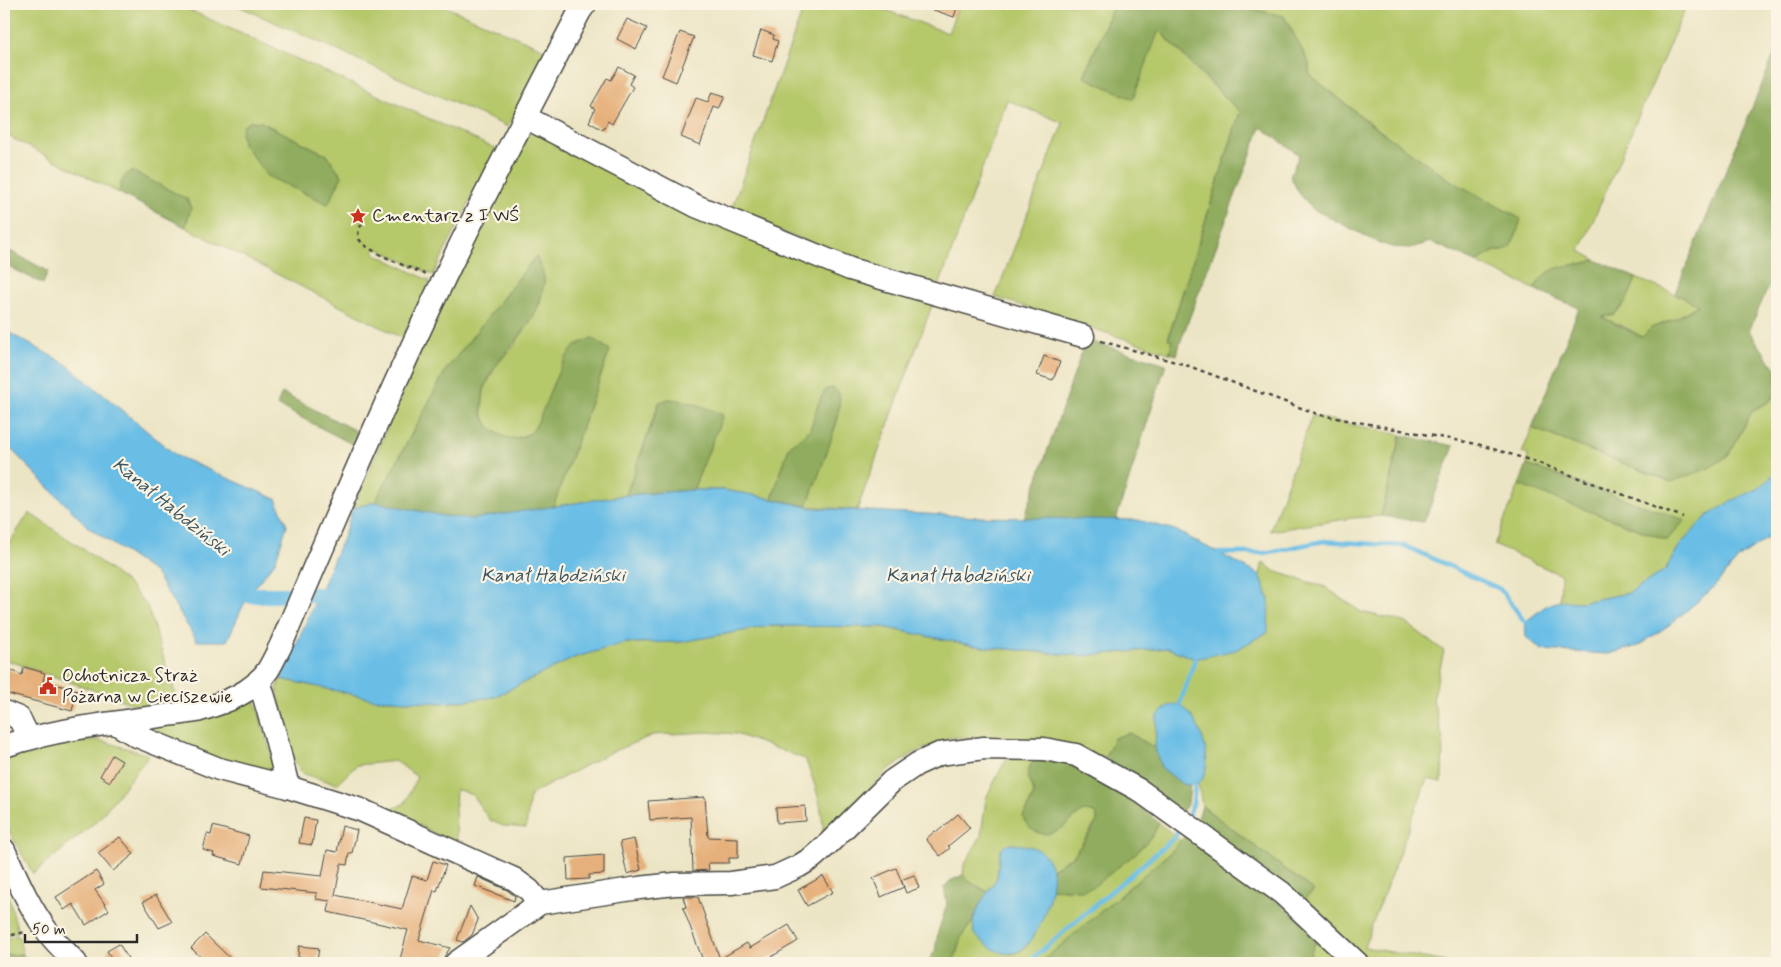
<svg xmlns="http://www.w3.org/2000/svg" width="1781" height="967" font-family="Mynerve,sans-serif">
	<style>
		.green { fill: #b5c86b; stroke: #707a4b; fill-rule: evenodd }
		.forest { fill: #90ac5f; stroke: #5e6c45 }
		.water { fill: #6abee6; stroke: #4a7488 }
		.lines { fill: none; stroke-linecap: round; stroke-linejoin: round }
		.stream { stroke: #6abee6; stroke-width: 4.5 }
		.canal { stroke: #6abee6; stroke-width: 16 }
		.building { fill: #e6b07c }
		.minor-casing { stroke: #484742; stroke-width: 25 }
		.path { stroke: #484742; stroke-width: 2.5; stroke-dasharray: 4 4; stroke-linecap: butt }
		.minor { stroke: #fff; stroke-width: 22 }
		.labels { text-anchor: middle; dominant-baseline: central; stroke-width: 4.5; stroke-linejoin: round; paint-order: stroke }
		.poi-label { font-size: 18px; fill: #2b2b2b; stroke: #fcf5e5; text-anchor: start }
		.water-label { font-size: 19px; font-style: italic; fill: #3e5763; stroke: #fcf5e5 }
	</style>
	<rect width="100%" height="100%" fill="#fcf5e5"/>
	<filter id="ink" filterUnits="userSpaceOnUse"><feTurbulence type="fractalNoise" baseFrequency=".02" numOctaves="2"/><feDisplacementMap in="SourceGraphic" scale="10" xChannelSelector="R" yChannelSelector="G"/><feConvolveMatrix kernelMatrix="1 2 1 2 8 2 1 2 1" color-interpolation-filters="sRGB"/></filter>
	<filter id="wash" filterUnits="userSpaceOnUse"><feTurbulence type="fractalNoise" baseFrequency=".0096" numOctaves="4" result="noise"/><feDisplacementMap in="SourceGraphic" scale="20" xChannelSelector="R" yChannelSelector="G"/><feGaussianBlur stdDeviation="1.12" result="paint"/><feColorMatrix in="noise" values="0 0 0 0 0 0 0 0 0 0 0 0 0 0 0 0 0 1.4 0 .05"/><feComposite in="paint" operator="in"/></filter>
	<g filter="url(#wash)">
		<rect width="100%" height="100%" fill="#ece5c5"/>
		<g class="green">
			<path d="M4,4H176L496,149L433,275L376,248L374,253L430,281L402,338L185,227L191,208L121,183L119,193L4,134ZM251,121L261,122L327,155L342,176L328,204L267,176L243,143Z"/>
			<path d="M234,4H439L549,51L508,127Z"/>
			<path d="M805,4H878L877,7L948,33L959,4H1114L1084,76L1159,30L1195,68L1240,112L1168,338L1173,341L1169,353L995,297L1063,123L1007,100L938,289L730,213Z"/>
			<path d="M1237,4H1586L1590,11L1605,4H1687L1580,251L1596,260C1570,269 1550,261 1534,289L1476,262L1495,251H1503L1509,212C1436,179 1371,124 1309,74V63L1284,16L1245,8Z"/>
			<path d="M529,132L546,134L934,300L857,510L807,506L839,416L820,399L810,430L789,447L772,499L723,490H693L723,415L659,402L626,495L553,507L610,350L566,357L553,384L540,419L531,433L514,439L503,437L489,427L482,412L484,390L496,365L514,346L540,303L544,277L536,256L446,370L375,502L353,508L419,354L467,254Z"/>
			<path d="M1636,278L1699,304L1675,319L1651,328L1642,337L1625,327L1601,317C1605,316 1610,316 1614,314C1625,308 1632,289 1636,278Z"/>
			<path d="M1777,392V472L1758,489L1735,499L1680,545L1665,570L1629,593L1581,602L1560,601L1561,575L1494,545L1519,485L1667,540L1684,520L1527,465L1528,455L1522,453L1532,428L1671,482L1728,456L1753,410L1769,402Z"/>
			<path d="M1312,416L1401,435L1381,516L1352,518L1270,531Z"/>
			<path d="M29,513L86,551L127,583L147,606L178,702L147,709L4,659V551Z"/>
			<path d="M1263,562L1274,571L1325,587L1361,612L1405,622L1444,651L1433,699L1443,740L1442,782L1427,779L1364,947L1451,963H1306L1319,935L1302,901L1314,891L1202,806L1198,783L1203,778L1157,716L1155,748L1129,733L1114,738L1105,757L1044,741L952,737L914,753L889,769L823,836C824,810 815,783 805,759L736,734L708,732L653,735L607,754L530,795L526,828L503,826L490,820L472,795L456,789L455,808L457,845L391,810L405,803L417,777L396,761L357,765L337,784L303,774L293,760L277,688L281,679L375,699L443,703L494,697L576,657L626,643L681,642L770,626L883,627L975,646L1082,656L1168,648L1195,659L1269,599L1260,575Z"/>
			<path d="M255,699L273,760L272,769L265,774L146,736L147,727Z"/>
			<path d="M99,740L149,755L99,819L33,874L4,822V756L66,741Z"/>
			<path d="M1034,757L1028,772V779L1032,786L1034,794L1023,817L1067,824L1083,811L1092,812L1097,815V821L1074,855L1052,869L1045,855L1000,852L997,878L988,892L970,882L963,875L964,865L981,836L986,798L1006,759Z"/>
			<path d="M1159,823L1181,841L1172,851L1040,963H951L956,955L961,937L973,921L974,934C982,939 991,947 1000,951C1031,967 1047,909 1050,888L1081,890L1153,835Z"/>
			<path d="M8,894L18,932L4,935V896Z"/>
			<path d="M18,935L23,954L4,955V939Z"/>
		</g>
		<g class="forest">
			<path d="M1114,4H1237L1245,8L1284,16L1309,63V74L1369,123L1450,180L1521,219L1516,235L1510,247L1503,251H1495L1476,262L1431,242L1410,248L1392,247L1377,242L1313,209L1299,193L1290,176L1299,155L1261,127L1180,343L1177,355L1169,353L1173,341L1168,339L1240,112L1159,30L1133,99L1084,77Z"/>
			<path d="M1777,48V267L1749,331L1777,371V392L1769,402L1753,410L1728,456L1709,468L1671,482L1532,428L1579,308L1534,289C1551,260 1568,269 1596,260L1636,278C1632,289 1625,307 1614,314C1611,316 1605,316 1602,317L1642,337L1651,328L1675,319L1698,305L1675,293Z"/>
			<path d="M251,121L261,122L327,155L342,176L328,204L267,176L243,143L241,132L243,126Z"/>
			<path d="M132,171L187,199L191,208L185,227L119,193C121,183 122,176 132,171Z"/>
			<path d="M4,248L48,271L43,284L4,264Z"/>
			<path d="M536,256C538,263 543,270 544,277C545,282 543,288 542,293C535,332 495,354 484,390C483,396 481,408 482,413C487,433 512,446 530,433C534,431 538,422 540,417C548,400 562,352 579,344C583,341 588,340 593,339L610,350L553,507L473,519L444,516L375,502L446,370Z"/>
			<path d="M1086,340L1166,364L1116,520L1024,518Z"/>
			<path d="M833,388L839,393C845,414 815,482 807,506L772,499L789,447L810,430L820,399L826,389Z"/>
			<path d="M282,393L358,432L352,444L277,405Z"/>
			<path d="M669,399C689,400 705,407 723,415L693,490L626,495L660,402Z"/>
			<path d="M1401,435L1454,446L1424,522L1381,516Z"/>
			<path d="M1527,465L1685,520L1667,540L1519,485Z"/>
			<path d="M1129,733L1155,748L1161,767L1182,784L1190,785L1188,804L1182,811L1114,767L1105,757L1114,738Z"/>
			<path d="M1034,757L1070,762L1119,789L1159,823L1153,835L1136,853L1093,887L1081,890L1050,888L1052,869L1074,855L1091,832L1097,821V815L1092,812L1083,811C1069,820 1058,838 1039,833C1031,830 1026,825 1023,817L1034,794L1032,786L1028,779V772Z"/>
			<path d="M1202,806L1314,891L1302,901L1197,821Z"/>
			<path d="M1188,832L1319,935L1306,963H1040L1172,851Z"/>
			<path d="M963,875L970,882L988,892L980,904L973,921L961,937L956,955L951,963H923L929,960L935,951L938,932L947,904L944,887L950,881Z"/>
			<path d="M23,954L25,963H4V955Z"/>
		</g>
		<g class="water">
			<path d="M4,330L66,364L177,456L276,499L287,525L275,562L248,595L227,641H197L155,573L88,527L4,442Z"/>
			<path d="M1777,472V535L1766,539L1739,558L1712,589L1672,623L1638,646L1608,654L1542,650L1526,637L1525,622L1547,605L1560,601L1581,602L1629,593L1665,570L1680,545L1706,517L1735,499L1758,489Z"/>
			<path d="M693,490H723L754,495L813,508L981,517L1138,520L1175,530L1260,575L1269,599L1268,632L1236,650L1195,659L1168,648L1082,656L975,646L883,627L770,626L681,642L626,643L576,657L494,697L443,703L375,699L281,679L343,538L353,508L375,502L444,516L473,519L626,495Z"/>
			<path d="M1180,704C1198,717 1214,756 1203,778C1202,781 1197,784 1195,786L1182,784L1161,767L1155,748L1157,716L1168,706Z"/>
			<path d="M1013,844C1024,845 1037,846 1045,855C1047,858 1051,865 1052,869C1056,889 1037,949 1014,953C998,956 986,944 974,934L973,921L980,904L997,878L1000,852L1005,845Z"/>
		</g>
		<g class="lines">
			<g class="stream">
				<path d="M1215,557L1219,553H1265L1324,541L1405,546L1500,589L1525,622H1529"/>
				<path d="M1180,704L1195,659"/>
				<path d="M1188,816L1193,804L1195,786"/>
				<path d="M1027,963L1174,838L1181,827"/>
			</g>
			<path class="canal" d="M231,581L248,595H339"/>
		</g>
		<g id="blocks">
			<g class="building">
				<path d="M922,4H958L954,17L922,6Z"/>
				<path d="M627,19L647,28L636,49L617,39Z"/>
				<path d="M761,30L774,35L773,39L778,41L772,61L753,55Z"/>
				<path d="M680,32L694,37L676,82L662,76Z"/>
				<path d="M619,67L634,75L629,84L633,87L612,124L608,121L603,130L589,122L595,109L591,106L607,78L611,80Z"/>
				<path d="M712,92L725,96L719,109L714,107L700,145L681,137L696,98L708,102Z"/>
				<path d="M1044,356L1060,362L1053,380L1037,375Z"/>
				<path d="M4,667L22,675L24,667L45,673L43,681L77,690L72,711L4,693Z"/>
				<path d="M112,755L122,761L110,782L100,776Z"/>
				<path d="M705,797L708,837L738,838V858H729V863H708L709,870L693,871L691,817L650,820L648,801Z"/>
				<path d="M805,806L806,821L777,823L776,808Z"/>
				<path d="M958,814L970,828L948,846L950,848L940,856L926,839L935,831L937,832Z"/>
				<path d="M304,818L316,820L312,845L299,843Z"/>
				<path d="M213,826L249,836L242,864L213,856L214,853L203,850L207,834L211,835Z"/>
				<path d="M342,826L357,830L352,853H349L347,865L341,864L335,895L402,909L412,876L427,880L433,861L446,865L437,891L434,890L419,940L450,948L444,957L443,963H399L408,930L328,912L330,901L316,899L317,893L261,887L264,870L322,876L327,850L337,852Z"/>
				<path d="M120,837L134,854L113,871L98,853Z"/>
				<path d="M634,839L641,870L627,874L620,842Z"/>
				<path d="M604,855V874L589,875V879L568,880L567,858Z"/>
				<path d="M896,868L904,887L881,897L873,878Z"/>
				<path d="M96,871L104,884L95,890L109,910L86,925L73,904L64,910L56,897Z"/>
				<path d="M914,875L919,888L906,893L901,880Z"/>
				<path d="M823,876L833,892L807,906L798,890Z"/>
				<path d="M478,877L507,890L515,896L514,901L475,886Z"/>
				<path d="M156,895L172,922L159,928L143,902Z"/>
				<path d="M683,897H698L720,959L747,943L750,948L789,925L798,941L761,963H704L683,908L686,907Z"/>
				<path d="M470,906L478,920L472,935L463,942L457,940Z"/>
				<path d="M205,934L235,963H207L191,948Z"/>
				<path d="M119,944L131,963H115L107,951Z"/>
				<path d="M299,946L319,948L317,961L298,957Z"/>
			</g>
		</g>
	</g>
	<g filter="url(#ink)">
		<use href="#blocks" fill-opacity="0" stroke="#484742" stroke-width="1"/>
		<g class="lines">
			<g class="minor-casing">
				<g id="minor">
					<path d="M525,117L696,206L850,269L1083,336"/>
					<path d="M259,680L275,734L288,787"/>
					<path d="M4,712L19,718L29,738"/>
					<path d="M115,723L137,736L219,769L288,787L361,810L514,879L529,890L540,903"/>
					<path d="M4,746C66,726 132,721 197,711C223,703 252,694 268,670C273,662 277,653 281,645C335,518 390,390 450,266C492,180 536,95 580,11L585,4"/>
					<path d="M4,850C17,879 30,909 50,935C58,945 68,954 76,963"/>
					<path d="M456,963L540,903L639,888L675,884L731,883L775,877L799,866L812,858L828,844L892,781L917,764L939,754L984,748L1044,749L1076,755L1139,790L1282,893L1357,963"/>
				</g>
			</g>
			<g class="path">
				<path d="M362,224C359,228 357,233 359,239C364,250 412,269 425,274"/>
				<path d="M1101,341L1186,365L1320,415L1477,444L1536,462L1683,517"/>
				<path d="M4,937L25,932"/>
			</g>
			<use href="#minor" class="minor"/>
		</g>
	</g>
	<defs>
		<g id="sight-bare" transform="scale(1.35)"><path d="M0-6L1.8-2.2L6-1.7L2.9 1.2L3.7 5.4L0 3.3L-3.7 5.4L-2.9 1.2L-6-1.7L-1.8-2.2Z" fill="#c8321e" stroke="#fcf5e5" stroke-width="2.5" paint-order="stroke"/></g>
		<g id="civic-bare" transform="scale(1.35)"><path d="M-.6-6.5H3V-4.5H.6V-3L4-1V1h2V6H-6V1h2V-1L-.6-3ZM-1.2 2.5V6h2.4V2.5Z" fill="#c8321e" stroke="#fcf5e5" stroke-width="2.5" paint-order="stroke"/></g>
	</defs>
	<g fill-rule="evenodd">
		<use href="#sight-bare" x="358" y="216"/>
		<use href="#civic-bare" x="48" y="686"/>
	</g>
	<g class="labels">
		<g class="poi-label">
			<text x="372" y="216">Cmentarz z I WŚ</text>
			<text x="62" y="676">Ochotnicza Straż<tspan x="62" dy="21">Pożarna w Cieciszewie</tspan></text>
		</g>
		<g class="water-label">
			<text transform="translate(171 507) rotate(39)">Kanał Habdziński</text>
			<text x="553" y="575">Kanał Habdziński</text>
			<text x="958" y="575">Kanał Habdziński</text>
		</g>
	</g>
	<rect width="1781" height="967" fill="none" stroke="#fcf5e5" stroke-width="20"/>
	<path d="M25 934v8h112v-8" fill="none" stroke="#2b2b2b" stroke-width="2.5"/>
	<text x="32" y="934" font-size="15" fill="#2b2b2b" stroke="#fcf5e5" stroke-width="4" paint-order="stroke">50 m</text>
</svg>
